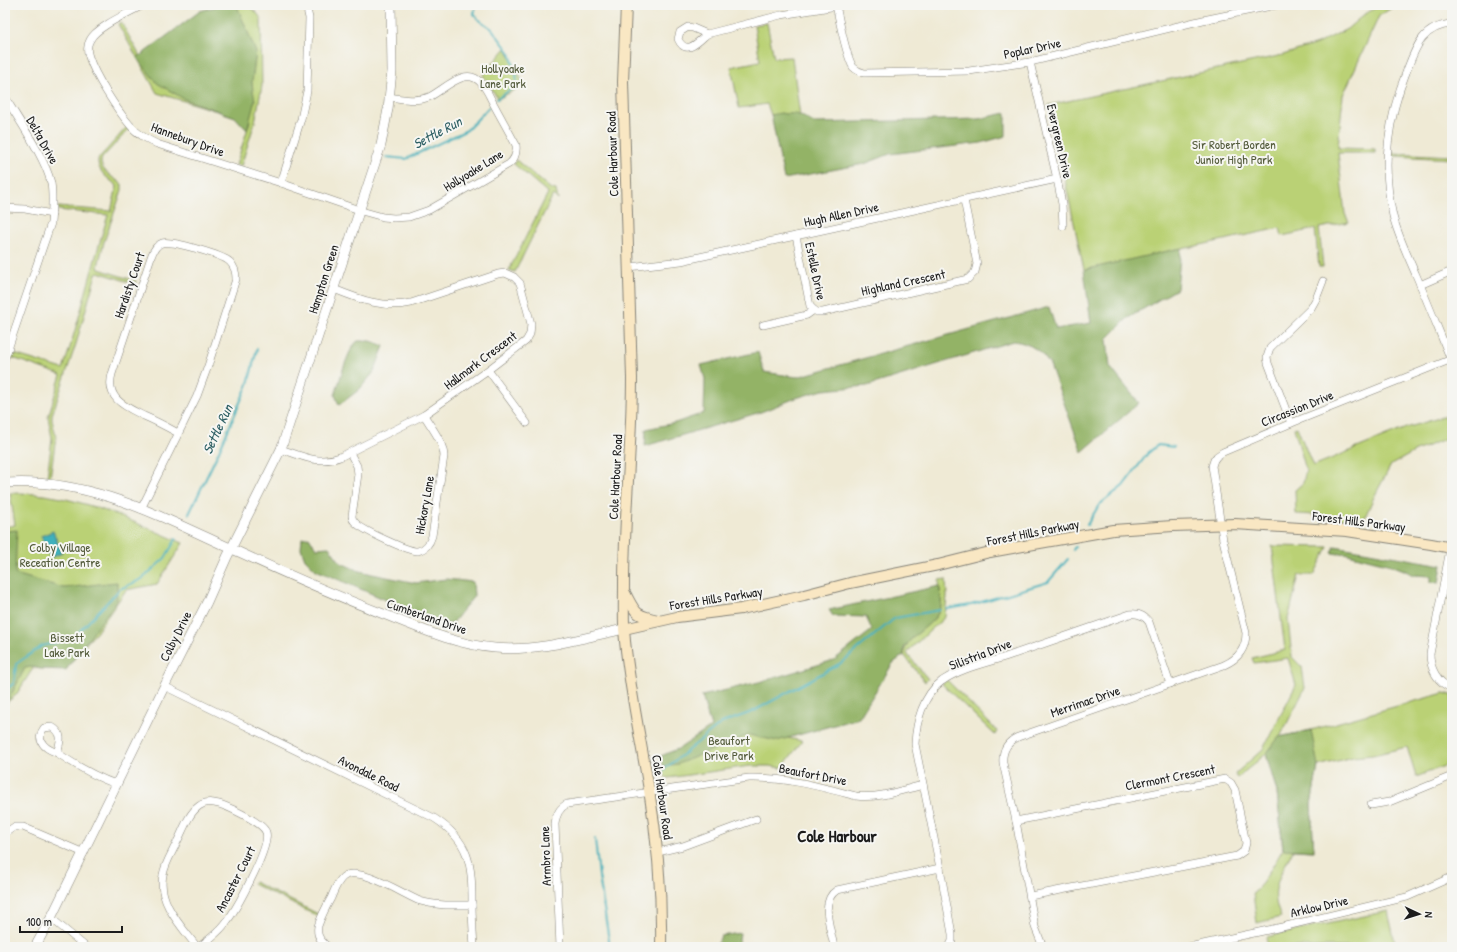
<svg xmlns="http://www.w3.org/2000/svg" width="1457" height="952" font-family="'Patrick Hand',sans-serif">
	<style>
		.green { fill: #bad175; stroke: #6b7648 }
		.forest { fill: #93b366; stroke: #586841 }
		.water { fill: #41b0bc; stroke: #2e666c }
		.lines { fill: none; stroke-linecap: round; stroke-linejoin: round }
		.stream { stroke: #41b0bc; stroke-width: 2 }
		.minor-casing { stroke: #868378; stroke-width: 8 }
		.tertiary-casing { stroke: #868378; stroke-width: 10 }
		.secondary-casing { stroke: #868378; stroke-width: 12 }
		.minor { stroke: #fff; stroke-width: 7 }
		.tertiary { stroke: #fff; stroke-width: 9 }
		.secondary { stroke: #f9e7c3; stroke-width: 10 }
		.labels { text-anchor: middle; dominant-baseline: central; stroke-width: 4; stroke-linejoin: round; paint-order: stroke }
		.street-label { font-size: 13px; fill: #1c1c1c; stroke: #f6f6f2 }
		.park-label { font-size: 13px; fill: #535b3b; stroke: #f6f6f2 }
		.water-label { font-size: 14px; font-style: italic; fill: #2d5f64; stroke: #f6f6f2 }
		.district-label { font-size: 17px; font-weight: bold; fill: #1c1c1c; stroke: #f6f6f2 }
	</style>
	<rect width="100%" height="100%" fill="#f6f6f2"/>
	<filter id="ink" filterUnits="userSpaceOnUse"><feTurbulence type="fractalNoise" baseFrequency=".025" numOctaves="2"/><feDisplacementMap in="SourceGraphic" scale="8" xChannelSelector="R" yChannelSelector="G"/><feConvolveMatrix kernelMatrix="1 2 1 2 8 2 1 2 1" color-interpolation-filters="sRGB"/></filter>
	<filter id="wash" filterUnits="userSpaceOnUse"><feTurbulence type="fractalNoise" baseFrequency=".012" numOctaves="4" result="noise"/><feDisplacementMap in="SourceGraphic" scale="16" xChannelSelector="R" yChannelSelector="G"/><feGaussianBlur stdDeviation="0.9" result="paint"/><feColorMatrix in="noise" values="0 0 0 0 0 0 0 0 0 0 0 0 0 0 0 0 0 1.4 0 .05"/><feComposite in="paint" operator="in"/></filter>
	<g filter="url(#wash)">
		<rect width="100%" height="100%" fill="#efead5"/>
		<g class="green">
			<path d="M226,5C241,5 253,4 261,19L262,86L255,122L241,166L236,165L250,121L157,93L118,24L121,22L140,56Z"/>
			<path d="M1380,5H1396L1379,16L1343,95L1338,148L1375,149V153H1338L1345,214L1349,222L1319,228L1323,267H1319L1315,229L1282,236L1280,228L1084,270L1049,105L1283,55L1317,44L1347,29L1362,16Z"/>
			<path d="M767,23L774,58L792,57L800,116L793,114L771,115L767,104L739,108L731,67L760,61L754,25Z"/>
			<path d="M506,48L524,85L498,99L483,75Z"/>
			<path d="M127,127L129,129L102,158C97,169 114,178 122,184V190L104,242L98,266L99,269L136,281L135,284L98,272L96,274L76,344L52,415V420L56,437L50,478H47L52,438L48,417L61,375L10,357L11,353L63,369C80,318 92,266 108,215L58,210V207L111,211L117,186C108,178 97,172 98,159Z"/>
			<path d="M1392,153L1452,156V159L1392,156Z"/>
			<path d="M516,160L551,189L556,190L558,200L553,195L515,272L509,270L548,193L514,164Z"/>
			<path d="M1452,414V436L1416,451L1391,465L1374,497L1364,519L1355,521L1317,515L1296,514L1295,490L1303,483L1306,470L1294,428L1297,427L1313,466L1406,428Z"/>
			<path d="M10,493C74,492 126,519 183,543L157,584L126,590L96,633L73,657L39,659L16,695L5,704V527L15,525Z"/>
			<path d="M1272,546L1328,547L1314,575H1299L1288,619L1292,657L1302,667L1305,688L1280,737L1311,730L1444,693L1452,695V763L1416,777L1407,747L1373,755L1353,757L1318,766L1311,805L1314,851L1293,850C1281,874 1268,890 1281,917L1257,923L1253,894L1263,882L1283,849L1277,792L1266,754L1237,778L1235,774L1263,749L1296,685L1288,658L1254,663L1252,658L1285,650Z"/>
			<path d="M946,579L947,596L945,617L907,652L908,655L928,679L925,682L904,655C905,632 937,627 941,606C942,598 939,588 939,580Z"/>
			<path d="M947,680L997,731L995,735L942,684Z"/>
			<path d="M723,724L802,741L782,768L769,766H750L668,778L664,776L663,772L666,765Z"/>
			<path d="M254,882L318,914L317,916L253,884Z"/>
			<path d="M1388,911L1396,947H1268L1266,937Z"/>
		</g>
		<g class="forest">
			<path d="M221,5H234L237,6L256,52L252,82L253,91L255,100L247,130L235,117L184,99L157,83L137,58L200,11Z"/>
			<path d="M781,113C786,115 790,113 795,114C802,115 808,120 814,123L978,119L1006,113V136L981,143L890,154L864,164L784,179L771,115Z"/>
			<path d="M1181,248L1177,289L1128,318L1107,339L1110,367L1139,403L1082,452L1050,365C1041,351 1031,343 1013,341L867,386L823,390L796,398L761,412L645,446L646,429L675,423L704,413L705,379L701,365L758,352L764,372L797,377L1049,307L1056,329L1091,323L1084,270Z"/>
			<path d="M358,341H371L384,346L374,372L359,390L339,405L335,395C339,383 348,347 358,341Z"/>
			<path d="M17,530L15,574L64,588L117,582V600L66,670L40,669L32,667L25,668L5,707V531Z"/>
			<path d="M309,537L316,548L329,547L341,563L357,570L372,574L416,583L446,579L473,582L474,596L452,624L444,623L386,600L316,570L305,559L301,548L302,538Z"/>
			<path d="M1335,546L1442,565L1439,583L1431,582V576L1413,575L1404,570L1391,565L1367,559L1344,553L1339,554L1332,553Z"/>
			<path d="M939,586C940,592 942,600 941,605C938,622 917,631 908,643L904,648V655L893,663L859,718L777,741L749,735L678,764L663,766L661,756L680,748L711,727L702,696L767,680L834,660L872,630L866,617L833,616L829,610Z"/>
			<path d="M1311,730L1318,766L1311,805L1314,851L1283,849L1277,792L1266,754L1279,737Z"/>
			<path d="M740,933L738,947H716L721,936Z"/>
		</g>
		<path class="water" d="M53,531L62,553L50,558L41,536Z"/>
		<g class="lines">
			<g class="stream">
				<path d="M476,5L474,14L478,19L492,29L510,53L516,73L517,85L497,99"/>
				<path d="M386,157L406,159L467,130L489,107"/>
				<path d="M189,514L218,453L248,384L257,349"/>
				<path d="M1087,525L1099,505L1123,486L1148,453L1158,445L1174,447"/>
				<path d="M1073,550L1075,547"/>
				<path d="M947,609L971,605L1048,582L1068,559"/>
				<path d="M5,691L14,683L16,664L42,646L73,638L120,589L142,579L165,558L176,539"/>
				<path d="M662,771L722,723L752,712L841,663L895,618L940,610"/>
				<path d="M595,839L599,876L610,947"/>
			</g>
		</g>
	</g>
	<g filter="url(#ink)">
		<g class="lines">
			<g class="minor-casing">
				<g id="minor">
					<path d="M143,5C129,13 96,27 90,40C87,45 87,52 89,57C95,76 117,110 130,125C137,134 147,139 157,144L281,183L365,212L383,217L394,218L409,217L429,210L509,164C515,159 517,153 516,145C508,130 500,116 492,101C489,95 486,88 481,83C466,65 444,90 429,97C417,102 402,99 390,97"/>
					<path d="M836,5C839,19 846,56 853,67C856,70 860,72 864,73L969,71L1030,62L1203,20L1276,5"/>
					<path d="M688,27L693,28L707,34C699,41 686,57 678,39L680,32Z"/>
					<path d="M707,34L781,15L843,5"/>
					<path d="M1030,62L1057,179L1062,204L1063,226"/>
					<path d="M5,97C19,121 45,157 51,183C53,196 52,210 51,223L5,358"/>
					<path d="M281,183L301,119L307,91L309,18L306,5"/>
					<path d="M5,208L25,209L52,214"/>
					<path d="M796,236L810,306L814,310"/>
					<path d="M629,267L681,261L1057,179"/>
					<path d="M1420,285L1452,271"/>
					<path d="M763,325L807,315L814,310L817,312H823L968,279L975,272L977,264L964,200"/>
					<path d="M1451,360C1439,331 1428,303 1416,275C1408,256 1398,236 1393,216C1381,165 1388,118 1407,70C1416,46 1423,26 1452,24"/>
					<path d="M488,370L527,423"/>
					<path d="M1291,423L1268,363L1267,357L1270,348L1311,308L1316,299L1323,281"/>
					<path d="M281,449C301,456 319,465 340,457L424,415L488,370L526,341L530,334L531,324L520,283L514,277L505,273L498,274L411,303C383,309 359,299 334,289"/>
					<path d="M350,453L357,466L358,474L352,516C352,518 352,519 354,521C359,529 409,552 418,551C426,549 430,543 432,536L444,456C443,441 431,427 424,415"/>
					<path d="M141,509L197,396L208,366L236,279C236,273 235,267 230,262C223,255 171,240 162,243C156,245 153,251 151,257L112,374C105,399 126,407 144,416C156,421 167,427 178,433"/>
					<path d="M1452,539L1430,654C1430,668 1437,683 1452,688"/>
					<path d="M164,686L434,818C470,841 472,864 472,903C472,918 473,932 474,947"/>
					<path d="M57,753C60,743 64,733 52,727L44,728C40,733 39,739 43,744C47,750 54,751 59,754C77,766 95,777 116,784"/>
					<path d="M1371,805L1389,802L1452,776"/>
					<path d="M1016,821L1225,779L1231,783L1235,790L1246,843L1244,851L1237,856L1030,896"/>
					<path d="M5,833L14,827H23L84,853"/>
					<path d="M658,852L683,846L756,819"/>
					<path d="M940,868L915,744C916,722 923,695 942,681C961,668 986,663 1008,656C1049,642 1089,628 1130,614C1138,613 1144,615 1149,622L1170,684"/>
					<path d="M51,918L86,947"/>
					<path d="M197,947C182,927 157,902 163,875C165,863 172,853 177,842C183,831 188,814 199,806C203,803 209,802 214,803C224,804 262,822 266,832C271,847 235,912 224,925C217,934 208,940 199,947"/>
					<path d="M328,947C321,941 316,936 318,926C321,917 326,907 331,898C334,891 337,882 343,877C358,864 404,895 420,901C437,906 455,905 472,905"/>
					<path d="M560,947L555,824C556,815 559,808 567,804L749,778C786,777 821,787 856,796C878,799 902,790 923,785"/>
					<path d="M834,947C831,929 819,901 837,890L940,868L952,934V941L949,947"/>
					<path d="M1043,947L1035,927L1016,821L1003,763C1002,751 1007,742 1018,737L1224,665C1238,659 1246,649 1246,633L1223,540L1213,472L1212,466L1214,460L1217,456L1223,452L1294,422L1452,359"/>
					<path d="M1189,947L1282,927L1407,897L1452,877"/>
				</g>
			</g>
			<g class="tertiary-casing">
				<g id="tertiary">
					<path d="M5,483C91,477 165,519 241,553C289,575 337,596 386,615C421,629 457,645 495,648C538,652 582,638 624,629"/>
					<path d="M35,947L51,918L161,693L207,602L227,557L281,449L381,145L388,109L392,71L391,5"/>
				</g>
			</g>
			<g class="secondary-casing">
				<g id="secondary">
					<path d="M626,5L623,82L632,378C632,447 624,515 624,584C624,603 623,622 625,641C630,691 641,741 649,790C658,843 662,894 661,947"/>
					<path d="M625,593C636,613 634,615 658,620"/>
					<path d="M624,629L677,617L741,609L804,595L850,583L938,565L990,552L1113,530L1173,526L1235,524L1347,531L1431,544L1452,548"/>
				</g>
			</g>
			<use href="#minor" class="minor"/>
			<use href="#tertiary" class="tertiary"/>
			<use href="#secondary" class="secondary"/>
		</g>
	</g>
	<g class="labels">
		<g class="street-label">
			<text transform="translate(1032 48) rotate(-12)">Poplar Drive</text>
			<text transform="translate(188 139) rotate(20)">Hannebury Drive</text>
			<text transform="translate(43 140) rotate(61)">Delta Drive</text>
			<text transform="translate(1060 141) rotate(77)">Evergreen Drive</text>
			<text transform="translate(612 154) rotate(-92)">Cole Harbour Road</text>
			<text transform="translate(473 170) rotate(-32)">Hollyoake Lane</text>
			<text transform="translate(841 214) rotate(-12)">Hugh Allen Drive</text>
			<text transform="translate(816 271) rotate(78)">Estelle Drive</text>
			<text transform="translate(323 279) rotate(-72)">Hampton Green</text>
			<text transform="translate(903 282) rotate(-12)">Highland Crescent</text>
			<text transform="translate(129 285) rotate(-71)">Hardisty Court</text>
			<text transform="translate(480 360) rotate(-37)">Hallmark Crescent</text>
			<text transform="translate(1297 408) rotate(-22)">Circassion Drive</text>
			<text transform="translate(615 477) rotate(-87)">Cole Harbour Road</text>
			<text transform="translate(424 505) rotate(-80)">Hickory Lane</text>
			<text transform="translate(1359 521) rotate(7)">Forest Hills Parkway</text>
			<text transform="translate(1033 532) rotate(-11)">Forest Hills Parkway</text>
			<text transform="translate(716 598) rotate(-9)">Forest Hills Parkway</text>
			<text transform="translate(427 616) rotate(19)">Cumberland Drive</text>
			<text transform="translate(175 636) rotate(-63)">Colby Drive</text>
			<text transform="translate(980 654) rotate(-21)">Silistria Drive</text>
			<text transform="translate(1085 701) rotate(-19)">Merrimac Drive</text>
			<text transform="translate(369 773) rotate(26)">Avondale Road</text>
			<text transform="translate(813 774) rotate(11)">Beaufort Drive</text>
			<text transform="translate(1170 777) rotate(-11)">Clermont Crescent</text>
			<text transform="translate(663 797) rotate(82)">Cole Harbour Road</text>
			<text transform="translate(545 856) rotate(-92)">Armbro Lane</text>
			<text transform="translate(235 879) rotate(-63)">Ancaster Court</text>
			<text transform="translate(1319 906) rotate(-13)">Arklow Drive</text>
		</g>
		<g class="park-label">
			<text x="503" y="68">Hollyoake<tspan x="503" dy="15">Lane Park</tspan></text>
			<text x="1234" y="144">Sir Robert Borden<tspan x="1234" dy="15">Junior High Park</tspan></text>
			<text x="60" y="547">Colby Village<tspan x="60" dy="15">Receation Centre</tspan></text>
			<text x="67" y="637">Bissett<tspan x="67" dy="15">Lake Park</tspan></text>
			<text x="729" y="740">Beaufort<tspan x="729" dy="15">Drive Park</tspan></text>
		</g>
		<g class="water-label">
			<text transform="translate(437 132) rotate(-28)">Settle Run</text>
			<text transform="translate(217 429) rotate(-65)">Settle Run</text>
		</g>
		<g class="district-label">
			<text x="837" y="835">Cole Harbour</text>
		</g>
	</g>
	<rect width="1457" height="952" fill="none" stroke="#f6f6f2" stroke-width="20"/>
	<g transform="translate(1419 914) rotate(94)" stroke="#f6f6f2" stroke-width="3" paint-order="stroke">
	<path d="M0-3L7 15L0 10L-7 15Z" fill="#1c1c1c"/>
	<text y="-6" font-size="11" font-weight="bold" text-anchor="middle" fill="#1c1c1c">N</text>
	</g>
	<path d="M20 926v6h102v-6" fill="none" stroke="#1c1c1c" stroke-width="2"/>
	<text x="26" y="926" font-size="12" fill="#1c1c1c" stroke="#f6f6f2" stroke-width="3" paint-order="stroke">100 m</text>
</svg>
